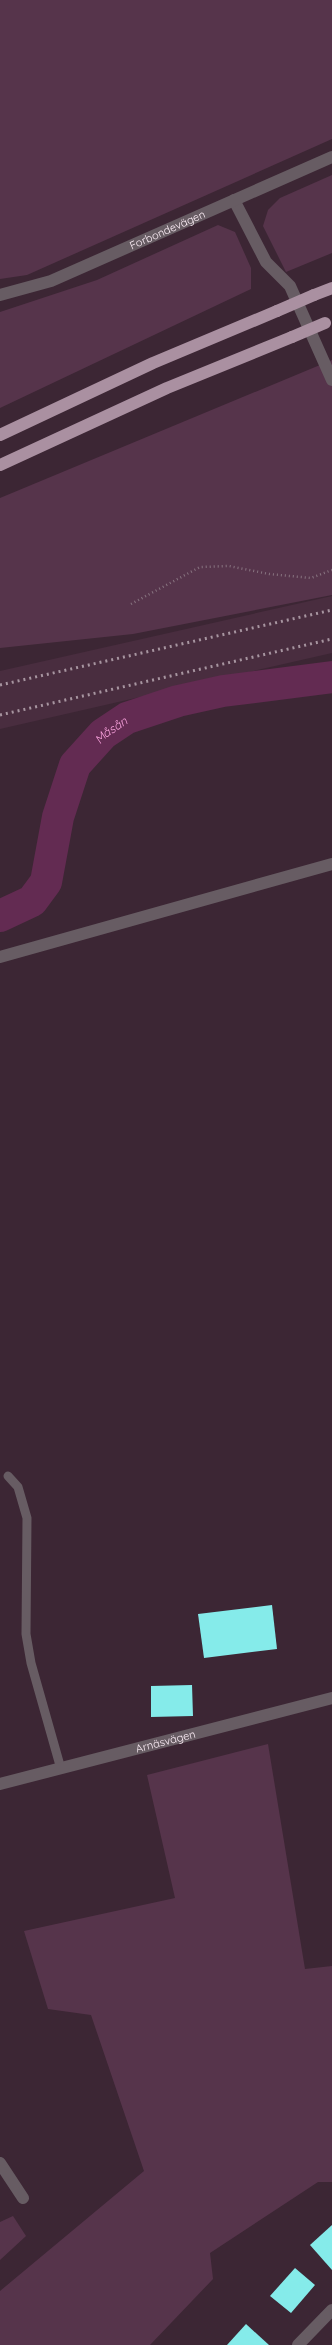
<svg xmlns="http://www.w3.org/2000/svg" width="332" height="2345" font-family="Quicksand,sans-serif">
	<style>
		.built { fill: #492d3f }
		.green { fill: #56344b }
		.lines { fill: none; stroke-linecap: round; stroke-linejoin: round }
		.river { stroke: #632b52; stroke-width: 32 }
		.building { fill: #85ebea }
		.path { stroke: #887480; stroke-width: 2.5; stroke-dasharray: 1 3; stroke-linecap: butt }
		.service { stroke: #675c63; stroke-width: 9 }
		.minor { stroke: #675c63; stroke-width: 12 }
		.tertiary { stroke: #675c63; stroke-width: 12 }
		.trunk { stroke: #aa90a1; stroke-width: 12 }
		.rail { stroke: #a795a0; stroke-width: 3; stroke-dasharray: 2 4; stroke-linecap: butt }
		.trunk-bridge { stroke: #aa90a1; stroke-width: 12 }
		.labels { text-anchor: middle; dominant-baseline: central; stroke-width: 4; stroke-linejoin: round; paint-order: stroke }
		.street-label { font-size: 11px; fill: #fdeef7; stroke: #311c2a }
		.water-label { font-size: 12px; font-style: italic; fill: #f7a0db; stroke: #311c2a }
	</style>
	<rect width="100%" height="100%" fill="#3c2634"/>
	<path class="built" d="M332,596V653L0,729V671Z"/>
	<g class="green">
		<path d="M0,0H332V139L27,275L0,279Z"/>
		<path d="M332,175V253L286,272L263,226L268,210L280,198Z"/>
		<path d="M218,225L235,232L251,268V289L0,408V312L97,280Z"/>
		<path d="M332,360V595L133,634L0,648V498Z"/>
		<path d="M268,1744L305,1969L332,1966V2182H318L210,2253L213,2279L150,2345H0V2291L144,2171L91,2015L48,2009L24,1931L175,1898L147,1775Z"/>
		<path d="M13,2216L26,2236L0,2260V2222Z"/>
	</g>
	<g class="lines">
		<path class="river" id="s1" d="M0,916L32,901L46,882L58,817L75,765L103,734L127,718L178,701L223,691L332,677"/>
	</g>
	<g class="building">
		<path d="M272,1605L277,1649L204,1658L198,1614Z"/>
		<path d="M192,1685L193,1716L151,1717V1686Z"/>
		<path d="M332,2225V2270L310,2245Z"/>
		<path d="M295,2268L315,2285L291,2313L270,2296Z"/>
		<path d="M246,2324L269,2345H227Z"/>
	</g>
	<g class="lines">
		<path class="path" d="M131,604L200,567L229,566L269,574L311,578L332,570"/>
		<path class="service" d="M8,1476L18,1487L27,1518L26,1634L31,1663L61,1769"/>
		<g class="minor">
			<path d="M234,200L266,262L290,286L332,380"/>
			<path id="s2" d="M0,295L51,281L332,157"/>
			<path d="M0,957L332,864"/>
			<path d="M0,2163L23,2198"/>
			<path d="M298,2345L332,2310"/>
		</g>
		<path class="tertiary" id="s3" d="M0,1784L332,1698"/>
		<g class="trunk">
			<path d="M314,295L332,288"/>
			<path d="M0,435L153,363L277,311"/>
			<path d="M0,465L167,388L292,337"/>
		</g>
		<g class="rail">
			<path d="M0,685L332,610"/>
			<path d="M0,715L332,639"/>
		</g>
		<g class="trunk-bridge">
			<path d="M277,311L314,295"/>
			<path d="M292,337L325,323"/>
		</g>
	</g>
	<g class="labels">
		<g class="street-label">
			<text stroke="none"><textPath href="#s2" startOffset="180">Forbondevägen</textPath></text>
			<text stroke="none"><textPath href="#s3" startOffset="171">Arnäsvägen</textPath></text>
		</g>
		<g class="water-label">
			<text stroke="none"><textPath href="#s1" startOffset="230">Måsån</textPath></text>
		</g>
	</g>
</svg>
